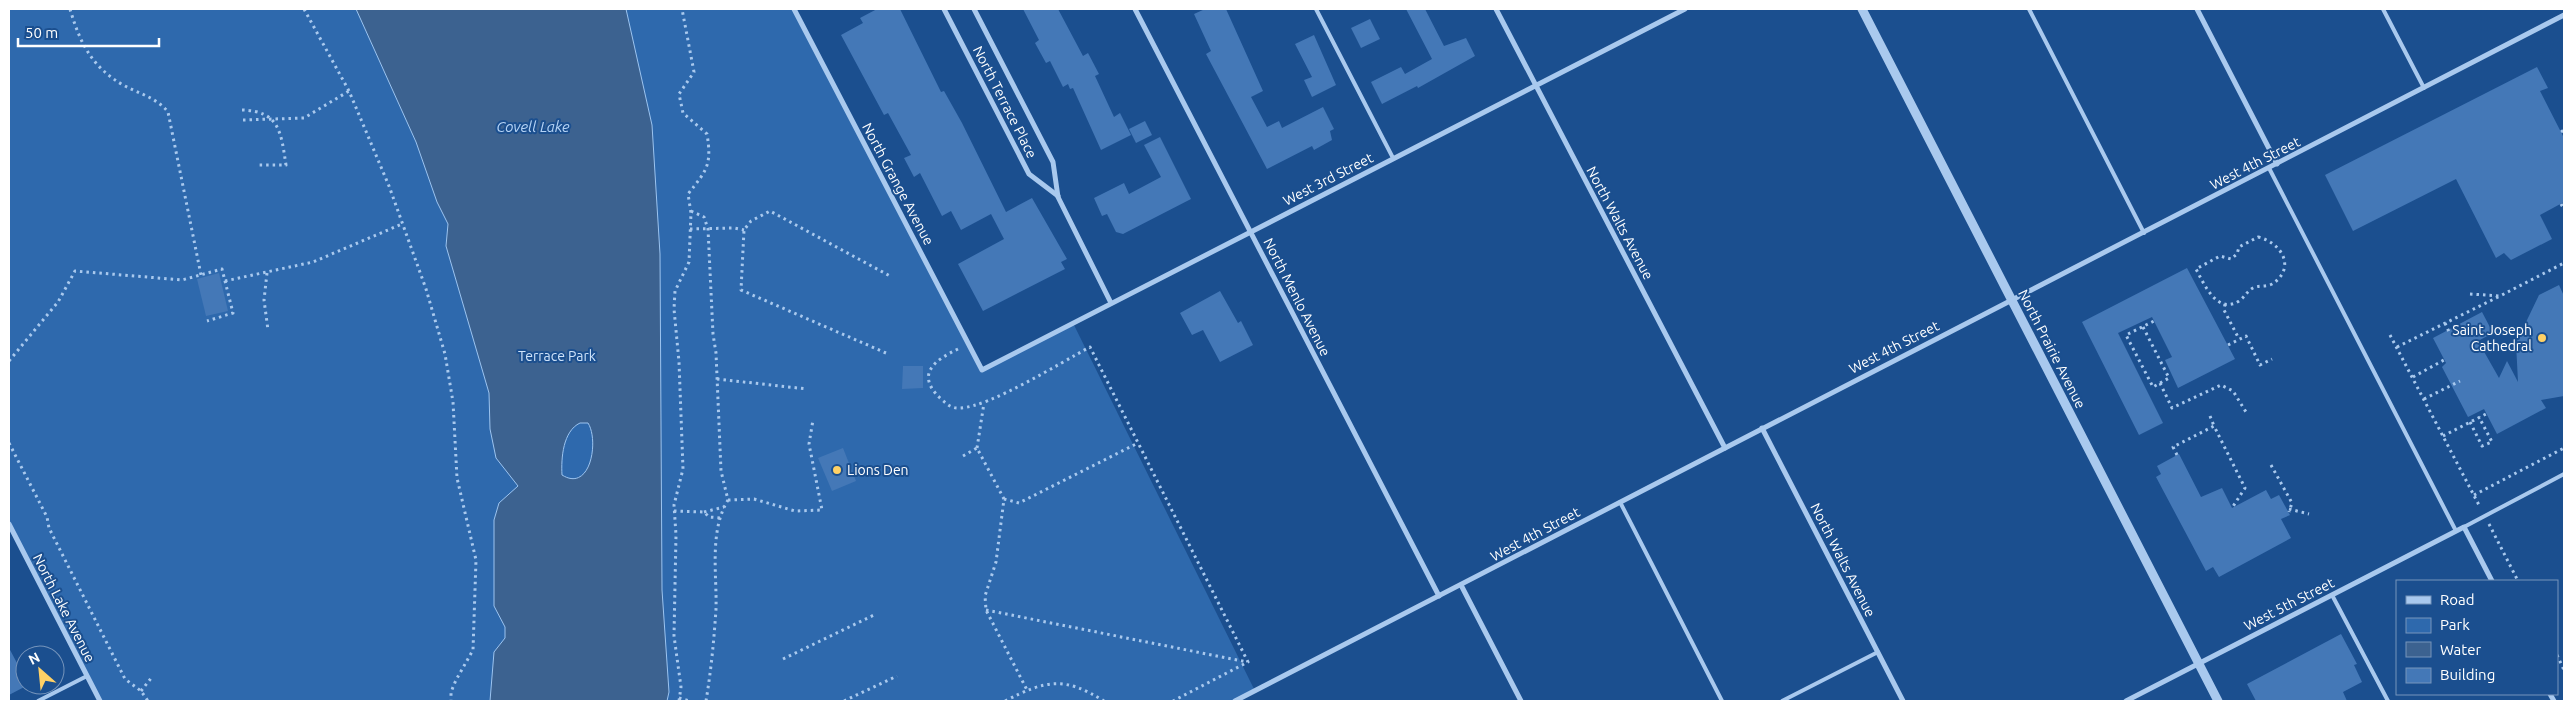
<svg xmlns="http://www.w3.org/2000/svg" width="2573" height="710" font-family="Ubuntu,sans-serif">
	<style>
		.green { fill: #2e69ad }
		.water { fill: #3c6290; stroke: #9cc4f0; fill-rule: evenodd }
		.building { fill: #4478b7 }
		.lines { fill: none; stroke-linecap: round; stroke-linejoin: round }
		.path { stroke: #a9c9ee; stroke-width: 3; stroke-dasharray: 2.5 4; stroke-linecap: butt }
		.service { stroke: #a9c9ee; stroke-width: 4 }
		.minor { stroke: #a9c9ee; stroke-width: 5 }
		.tertiary { stroke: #a9c9ee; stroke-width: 9 }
		.poi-dot { fill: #ffd166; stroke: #1b4f8f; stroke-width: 2 }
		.labels { text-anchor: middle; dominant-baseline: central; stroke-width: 4; stroke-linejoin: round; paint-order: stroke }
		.street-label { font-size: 14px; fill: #fff; stroke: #1b4f8f }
		.poi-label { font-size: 14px; fill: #fff; stroke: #1b4f8f; text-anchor: end }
		.park-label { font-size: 14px; fill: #cfe3fa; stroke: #1b4f8f }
		.water-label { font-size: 15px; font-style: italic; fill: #b5d3f5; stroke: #1b4f8f }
	</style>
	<rect width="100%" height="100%" fill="#1b4f8f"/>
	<path class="green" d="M9,9H794L982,370L1073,323L1255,691L1236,701H100L9,523Z"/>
	<path class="water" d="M356,9H626L652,125L660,254L662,590L669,692L667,701H490L494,652L505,638V627L494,606V520L499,503L518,486L496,458L490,429L489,393L446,246L448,224L437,202L416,142ZM580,423H588C599,440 591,493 562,475C561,458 563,431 580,423Z"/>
	<g class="building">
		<path d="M877,9H900L941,92L944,91L962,123L1006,212L1032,198L1067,259L1061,262L1065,269L983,311L958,264L1004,239L991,214L961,230L951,211L942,216L920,173L914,177L904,158L911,155L888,113L884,115L841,35L863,23L860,18Z"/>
		<path d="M1023,9H1058L1083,56L1088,53L1099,74L1095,76L1114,117L1120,113L1131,135L1101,150L1073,88L1070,89L1068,84L1063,87L1050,61L1046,63L1035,43L1039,40Z"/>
		<path d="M1205,9H1226L1263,91L1251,97L1267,127L1279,121L1282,128L1323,107L1334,129L1330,131L1332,140L1314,150L1312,146L1267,169L1206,54L1211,51L1194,14Z"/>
		<path d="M1406,9H1425L1444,46L1466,38L1475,56L1418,88L1417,86L1382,104L1371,82L1401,67L1405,74L1432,59Z"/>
		<path d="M1370,19L1380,39L1361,48L1351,28Z"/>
		<path d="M1314,35L1336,85L1312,97L1304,80L1312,77L1295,44Z"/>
		<path d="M2537,67L2548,88L2540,91L2564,138V202L2540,215L2552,239L2511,260L2504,253L2496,258L2456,179L2353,231L2325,175Z"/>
		<path d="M1145,121L1152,135L1136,143L1129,129Z"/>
		<path d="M1160,137L1191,199L1123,234L1116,232L1107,214L1102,216L1094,198L1124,183L1129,194L1161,177L1144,145Z"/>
		<path d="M2187,268L2235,359L2178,388L2165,360L2172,357L2152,317L2118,333L2163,423L2139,435L2082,322Z"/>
		<path d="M219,273L228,311L206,316L197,279Z"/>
		<path d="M2559,285L2564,296V396L2541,400L2546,408L2497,434L2484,409L2468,417L2442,367L2446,363L2433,338L2482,312L2493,333L2478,341L2499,378L2507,361L2518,382L2516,343L2539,295Z"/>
		<path d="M1220,291L1238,323L1241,321L1253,345L1220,362L1203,330L1192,335L1180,313Z"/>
		<path d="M903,366H923V388L902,389Z"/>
		<path d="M843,448L856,481L832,491L818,458Z"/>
		<path d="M2179,454L2201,497L2222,488L2232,508L2266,490L2271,499L2279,495L2290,515L2281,519L2291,538L2219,577L2213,567L2206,571L2156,477L2161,474L2157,466Z"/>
		<path d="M2341,634L2357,664L2354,665L2362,682L2343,692L2347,701H2256L2247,684Z"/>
		<path d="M9,648L25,678V685H28L9,695Z"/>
	</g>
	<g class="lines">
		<g class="path">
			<path d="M70,9C80,43 92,68 125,86C140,94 157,98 168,112L201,275"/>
			<path d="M304,9L349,91L389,186L426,289L445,354L453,402L457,478L476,560L473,650L456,680L451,692V701"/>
			<path d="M242,110C280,111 281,133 286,165H259"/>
			<path d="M243,120L304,118L349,91"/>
			<path d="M2561,132L2564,130"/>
			<path d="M2561,204L2564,209"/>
			<path d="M691,211L704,217L708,229L713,334L716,353L721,471L728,500C709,531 717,575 716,609C714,640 711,671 706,701"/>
			<path d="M690,229L734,228L744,230"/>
			<path d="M2258,237C2283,243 2296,269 2272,284C2266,287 2259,285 2253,288C2247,291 2245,297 2239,301C2217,315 2204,284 2196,269L2220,256L2231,259L2237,254L2239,247Z"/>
			<path d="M267,273L264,300L268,330"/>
			<path d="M225,281L313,262L402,224"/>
			<path d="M2470,294L2500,296L2564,263"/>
			<path d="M2225,304L2224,310L2239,339"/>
			<path d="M2445,323L2449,332"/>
			<path d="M2143,327L2169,378L2153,387L2126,335L2154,321"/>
			<path d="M2390,335L2480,507"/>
			<path d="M2228,345L2246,336L2260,365L2272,359"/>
			<path d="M2397,347L2500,296"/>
			<path d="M958,349C935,360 915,374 940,398C946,403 951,409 960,408C990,407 1060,363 1090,347L1248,662L1173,701"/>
			<path d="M886,353L741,290L744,230L751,221L770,211L890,276"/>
			<path d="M9,361L58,302L75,271L182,280L222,269L233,313L207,321"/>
			<path d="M2413,377L2444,360"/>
			<path d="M717,379L807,389"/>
			<path d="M2160,383L2172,408L2221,385L2233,391L2246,412"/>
			<path d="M2424,399L2460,381"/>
			<path d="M2210,416L2214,426"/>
			<path d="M2470,422L2482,446L2492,442L2479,417"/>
			<path d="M2443,436L2486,414"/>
			<path d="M9,443L47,517L49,528L125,679L141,691L148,701"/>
			<path d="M977,448L984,403"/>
			<path d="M2177,455L2173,447L2214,426L2245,488L2232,508"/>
			<path d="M963,456L977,448L1004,499L996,562L985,596L986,610L1027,690"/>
			<path d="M2271,465L2292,503L2289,512"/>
			<path d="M2474,495L2564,448"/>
			<path d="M1004,499L1019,503L1138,443"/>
			<path d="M728,500L754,499L795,511L822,510L809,444L813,420"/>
			<path d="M2289,509L2309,514"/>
			<path d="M674,511L704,512L709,517L721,518"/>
			<path d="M704,512L724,507"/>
			<path d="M2489,524L2518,581"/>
			<path d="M986,610L1247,662"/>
			<path d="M2557,655L2564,670"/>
			<path d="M783,659L876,614"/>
			<path d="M141,691L152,677"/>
			<path d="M679,698L690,701"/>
			<path d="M679,701L681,687L674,636L676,535L674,505L683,469L679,362L674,309L675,291L689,262L691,213L688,194C707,170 712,165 707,134L683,113L679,94L694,72L682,9"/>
			<path d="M844,701L897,676"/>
			<path d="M1005,701C1046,680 1064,676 1104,701"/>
		</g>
		<g class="service">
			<path d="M1316,9L1393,158"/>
			<path d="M2029,9L2144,233"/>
			<path d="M2383,9L2424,88"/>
			<path d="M2269,168L2456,531"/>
			<path d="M1620,502L1722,701"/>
			<path d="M2464,527L2564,474"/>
			<path d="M2332,595L2388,701"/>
			<path d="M38,701L87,676"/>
			<path d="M1782,701L1878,652"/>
		</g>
		<g class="minor">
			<path d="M794,9L982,370L1685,9"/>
			<path d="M944,9L1029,174L1058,196"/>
			<path d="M974,9L1053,162L1058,197L1111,303"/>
			<path d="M1135,9L1439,596"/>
			<path d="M1496,9L1725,448"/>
			<path d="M2197,9L2277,164"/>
			<path d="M1762,428L1903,701"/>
			<path d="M9,524L100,701"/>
			<path d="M1461,585L1521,701"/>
			<path d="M2550,694L2554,701"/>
			<path d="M1235,701L2564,15"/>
			<path d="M2126,701L2464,527L2492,581"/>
		</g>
		<path class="tertiary" d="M1862,9L2218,701"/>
	</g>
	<g class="poi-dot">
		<circle cx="2542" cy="338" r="5"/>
		<circle cx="837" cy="470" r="5"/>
	</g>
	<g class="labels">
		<g class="street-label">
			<text transform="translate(1005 102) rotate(63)">North Terrace Place</text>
			<text transform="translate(2255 163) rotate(-27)">West 4th Street</text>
			<text transform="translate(1328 179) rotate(-27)">West 3rd Street</text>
			<text transform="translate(898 184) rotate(62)">North Grange Avenue</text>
			<text transform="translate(1620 223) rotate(62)">North Walts Avenue</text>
			<text transform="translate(1297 297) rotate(63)">North Menlo Avenue</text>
			<text transform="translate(1894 347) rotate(-27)">West 4th Street</text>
			<text transform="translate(2052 349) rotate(63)">North Prairie Avenue</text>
			<text transform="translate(1535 534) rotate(-28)">West 4th Street</text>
			<text transform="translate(1843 560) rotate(63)">North Walts Avenue</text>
			<text transform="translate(2289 604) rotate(-27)">West 5th Street</text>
			<text transform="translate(64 608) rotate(63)">North Lake Avenue</text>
		</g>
		<g class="poi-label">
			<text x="2532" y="330">Saint Joseph<tspan x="2532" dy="16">Cathedral</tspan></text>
			<text x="847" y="470" text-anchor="start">Lions Den</text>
		</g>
		<g class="park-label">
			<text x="557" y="356">Terrace Park</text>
		</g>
		<g class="water-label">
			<text x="533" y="126">Covell Lake</text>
		</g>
	</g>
	<rect width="2573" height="710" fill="none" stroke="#ffffff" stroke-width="20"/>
	<rect x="2396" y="580" width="162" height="115" fill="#1b4f8f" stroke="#7695bc"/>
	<rect x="2406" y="596" width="25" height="8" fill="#a9c9ee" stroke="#7695bc"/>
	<text x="2440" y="605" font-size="15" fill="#ffffff">Road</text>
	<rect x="2406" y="618" width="25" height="15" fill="#2e69ad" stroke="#7695bc"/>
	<text x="2440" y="630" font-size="15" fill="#ffffff">Park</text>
	<rect x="2406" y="642" width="25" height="15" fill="#3c6290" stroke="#7695bc"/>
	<text x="2440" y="655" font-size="15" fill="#ffffff">Water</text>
	<rect x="2406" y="668" width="25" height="15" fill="#4478b7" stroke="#7695bc"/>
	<text x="2440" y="680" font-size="15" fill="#ffffff">Building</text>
	<g transform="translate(40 670) rotate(333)"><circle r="24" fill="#1b4f8f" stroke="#7695bc"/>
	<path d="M0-4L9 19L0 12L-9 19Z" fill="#ffd166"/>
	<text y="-8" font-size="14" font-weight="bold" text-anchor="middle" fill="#ffffff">N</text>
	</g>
	<path d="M18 38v8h141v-8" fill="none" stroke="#ffffff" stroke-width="2.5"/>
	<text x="25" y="38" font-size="15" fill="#ffffff" stroke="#1b4f8f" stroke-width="4" paint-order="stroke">50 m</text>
</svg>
